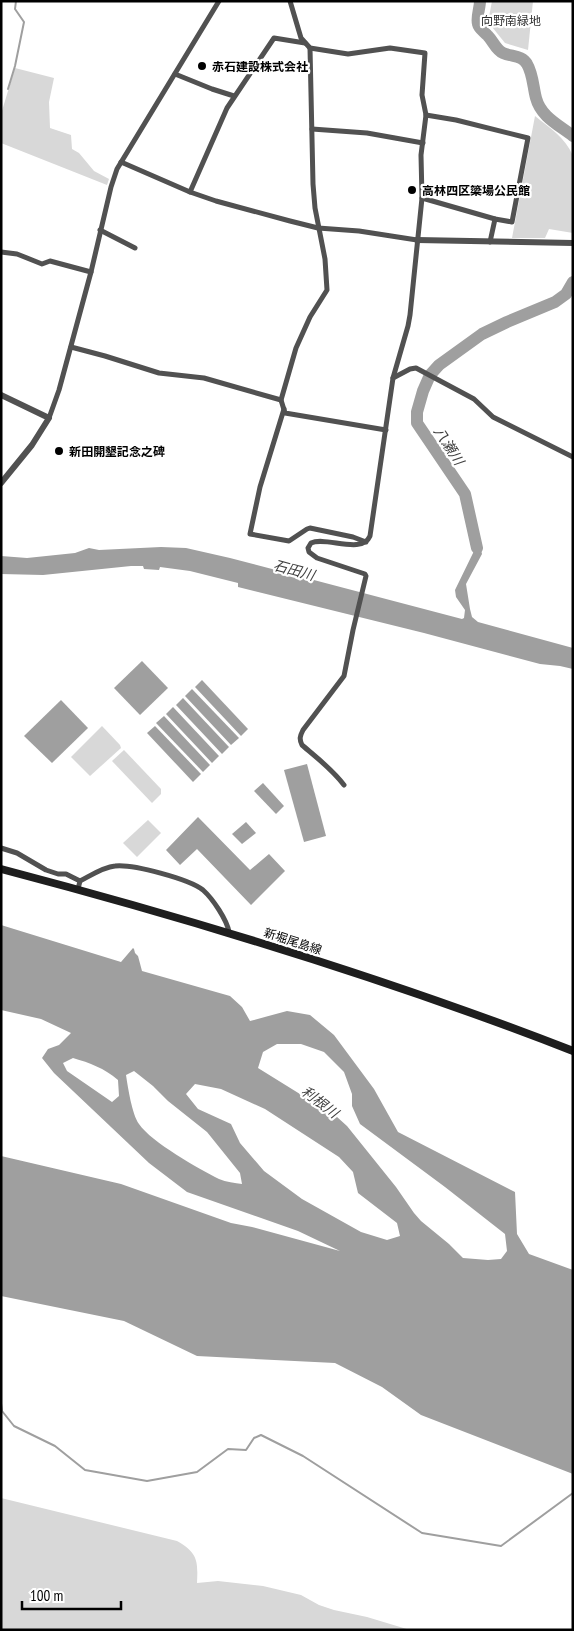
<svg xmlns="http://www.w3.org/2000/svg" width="574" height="1631" font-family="'PT Sans Narrow','Noto Sans JP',sans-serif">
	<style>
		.green { fill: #d8d8d8 }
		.water { fill: #9f9f9f; fill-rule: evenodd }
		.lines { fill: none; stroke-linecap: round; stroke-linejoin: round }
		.stream { stroke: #9f9f9f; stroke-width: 2 }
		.river { stroke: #9f9f9f; stroke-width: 12 }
		.minor { stroke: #515151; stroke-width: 5 }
		.tertiary { stroke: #515151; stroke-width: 6 }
		.secondary { stroke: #1e1e1e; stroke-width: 8 }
		.poi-dot { fill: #000; stroke: #fff; stroke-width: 2 }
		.labels { text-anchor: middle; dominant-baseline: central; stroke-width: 4.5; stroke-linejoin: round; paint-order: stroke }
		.park-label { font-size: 12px; fill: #2f2f2f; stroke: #fff }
		.poi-label { font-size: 12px; font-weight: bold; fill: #000; stroke: #fff; text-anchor: start }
		.street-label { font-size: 12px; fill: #000; stroke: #fff }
		.water-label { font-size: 14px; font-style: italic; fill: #404040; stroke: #fff }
	</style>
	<rect width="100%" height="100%" fill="#fff"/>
	<g class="green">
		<path d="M492,1H533L528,50L505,43L488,22Z"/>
		<path d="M15,68L54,78L49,102L50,128L71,135L72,149L79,153L94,171L109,179L107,185L1,143V114Z"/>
		<path d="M535,116C550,128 565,137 573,156V233L549,229L545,238H512Z"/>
		<path d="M102,726L120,745L121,748L90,776L71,757Z"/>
		<path d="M124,750L161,789V794L152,803L112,761Z"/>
		<path d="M148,820L161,833L137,857L123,843Z"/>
		<path d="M1,1498L177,1541C198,1553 198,1561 197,1583L218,1581L263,1586L301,1595L319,1605L334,1610L367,1617L410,1630H1Z"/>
	</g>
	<g class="water">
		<path d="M475,525L482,554L466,584L470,609L472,617L478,622L573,648V669L560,666L540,664L424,633L238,587V583L190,571L160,567L159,570L144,569L143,566H131L43,575L1,574V556L27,558L75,553L89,548L99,550L161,547L186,548L230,558L462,619L464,618L465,610L456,597L455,590L474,551L472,541Z"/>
		<path d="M142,661L168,688L140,715L114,688Z"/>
		<path d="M202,680L248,729L241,736L195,687Z"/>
		<path d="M192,689L239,738L231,745L185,696Z"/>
		<path d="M183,698L229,747L222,754L176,705Z"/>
		<path d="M61,700L88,728L52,763L24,736Z"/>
		<path d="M173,707L219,756L212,763L166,714Z"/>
		<path d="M164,716L210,765L203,772L156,723Z"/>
		<path d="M155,726L201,774L193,782L147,733Z"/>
		<path d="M307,764L326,836L304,842L284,770Z"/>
		<path d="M263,783L284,806L276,814L254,791Z"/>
		<path d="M198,817L250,870L269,854L285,871L251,905L197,849L180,865L166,850Z"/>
		<path d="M246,822L256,833L242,844L232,834Z"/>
		<path d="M1,925L121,962L133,948L134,949L135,953L138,956L142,971L230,996L242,1007L250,1021L287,1011L310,1015L334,1035L374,1089L398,1132L515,1192L517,1234L529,1254L573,1270V1474L421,1415L382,1387L335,1363L197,1356L124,1321L1,1296V1156L121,1184L231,1223L252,1227L340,1251L298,1231L187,1192L149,1163L54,1073L42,1058L48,1049L59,1045L71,1033L41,1019L1,1010ZM277,1044H301L324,1052L344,1072L352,1094V1106L360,1124L445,1187L505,1234L507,1251L501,1259L488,1260L463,1258L449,1244L421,1221L414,1213L396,1187L347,1126L337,1117L258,1068L263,1052ZM73,1058C90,1063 104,1068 118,1080L119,1096L112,1102L67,1071L63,1063ZM134,1071L153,1086L168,1101L207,1132L240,1173L242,1184C235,1183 226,1182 219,1179C199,1169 151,1142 139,1124C132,1114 128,1088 126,1075ZM195,1084L221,1089L265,1109L339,1157L353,1172L358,1193L397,1223L400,1236L387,1240L361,1232L302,1199L264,1171L240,1143L231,1124L198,1109L186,1094Z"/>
	</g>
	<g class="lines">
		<g class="stream">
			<path d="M8,89L15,66L24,22L15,9L16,1"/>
			<path d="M1,1403L2,1411L14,1426L55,1446L85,1470L147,1481L197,1472L228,1449L246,1450L254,1438L261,1435L303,1456L422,1533L501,1546L573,1493"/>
		</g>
		<g class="river">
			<path d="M480,1C480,8 476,18 478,24C479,29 485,32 488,36C493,41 496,50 503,53C512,57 522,55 527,64C533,74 533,87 536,98C541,117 559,125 573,136"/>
			<path d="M477,548L465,494L417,423V412L423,391L430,375L439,365L482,334L507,322L555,302L566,294L573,282"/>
		</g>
		<g class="minor">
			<path d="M290,1L301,38L310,48L348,54L390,48L425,53L422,95L426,115L421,155L422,198L410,315L408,326L393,378L370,536C362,555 326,536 311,543L308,548L309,552L317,558L365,574L366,576L353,630L344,676L303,730C300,736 299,739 302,745C317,758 332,769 344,785"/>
			<path d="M310,48L313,184L315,208L325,259L327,290L310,317L296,348L281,400L285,413L386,430"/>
			<path d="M175,74L212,89L234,96"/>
			<path d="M312,129L367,133L423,143"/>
			<path d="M121,162L190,192L216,201L290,221L318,228L359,231L417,240"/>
			<path d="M190,192L227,108L274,38L305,43"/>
			<path d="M422,198L495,219L512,222L528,138L456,120L426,115"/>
			<path d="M100,230L135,248"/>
			<path d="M490,242L495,219"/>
			<path d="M1,252L17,254L42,264L50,261L91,272"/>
			<path d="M71,347L105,356L159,373L204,378L281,400"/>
			<path d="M393,378L410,369L416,368L474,399L493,417L573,457"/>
			<path d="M284,409L260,487L250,534L289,541L307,529L310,528L353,537L366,542"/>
			<path d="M49,418L59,390L91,272L111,187L117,169L219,1"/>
			<path d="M1,848L17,853L46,870L58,874H66L80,881"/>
			<path d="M78,889L80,881C90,876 103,867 115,866C133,864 189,879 203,890C213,899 227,920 229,932"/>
		</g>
		<g class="tertiary">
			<path d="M417,240L573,243"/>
			<path d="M1,395L49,418L32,445L1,483"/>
		</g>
		<path class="secondary" d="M1,869C195,920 386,978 573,1051"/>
	</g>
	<g class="poi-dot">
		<circle cx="202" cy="66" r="5"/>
		<circle cx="412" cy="190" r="5"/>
		<circle cx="59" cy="451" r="5"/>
	</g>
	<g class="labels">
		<g class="park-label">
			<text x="511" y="20">向野南緑地</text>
		</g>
		<g class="poi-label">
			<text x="212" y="66">赤石建設株式会社</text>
			<text x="422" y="190">高林四区簗場公民館</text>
			<text x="69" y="451">新田開墾記念之碑</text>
		</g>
		<g class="street-label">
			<text transform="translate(293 941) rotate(18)">新堀尾島線</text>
		</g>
		<g class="water-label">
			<text transform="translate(449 446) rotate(57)">八瀬川</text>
			<text transform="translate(294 570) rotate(15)">石田川</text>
			<text transform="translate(320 1102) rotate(37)">利根川</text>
		</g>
	</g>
	<rect width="574" height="1631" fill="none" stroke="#000000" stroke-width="5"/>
	<path d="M22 1601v8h99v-8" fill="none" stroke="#000000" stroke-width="2.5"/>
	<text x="30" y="1601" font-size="15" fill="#000000" stroke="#ffffff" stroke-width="4" paint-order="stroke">100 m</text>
</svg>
